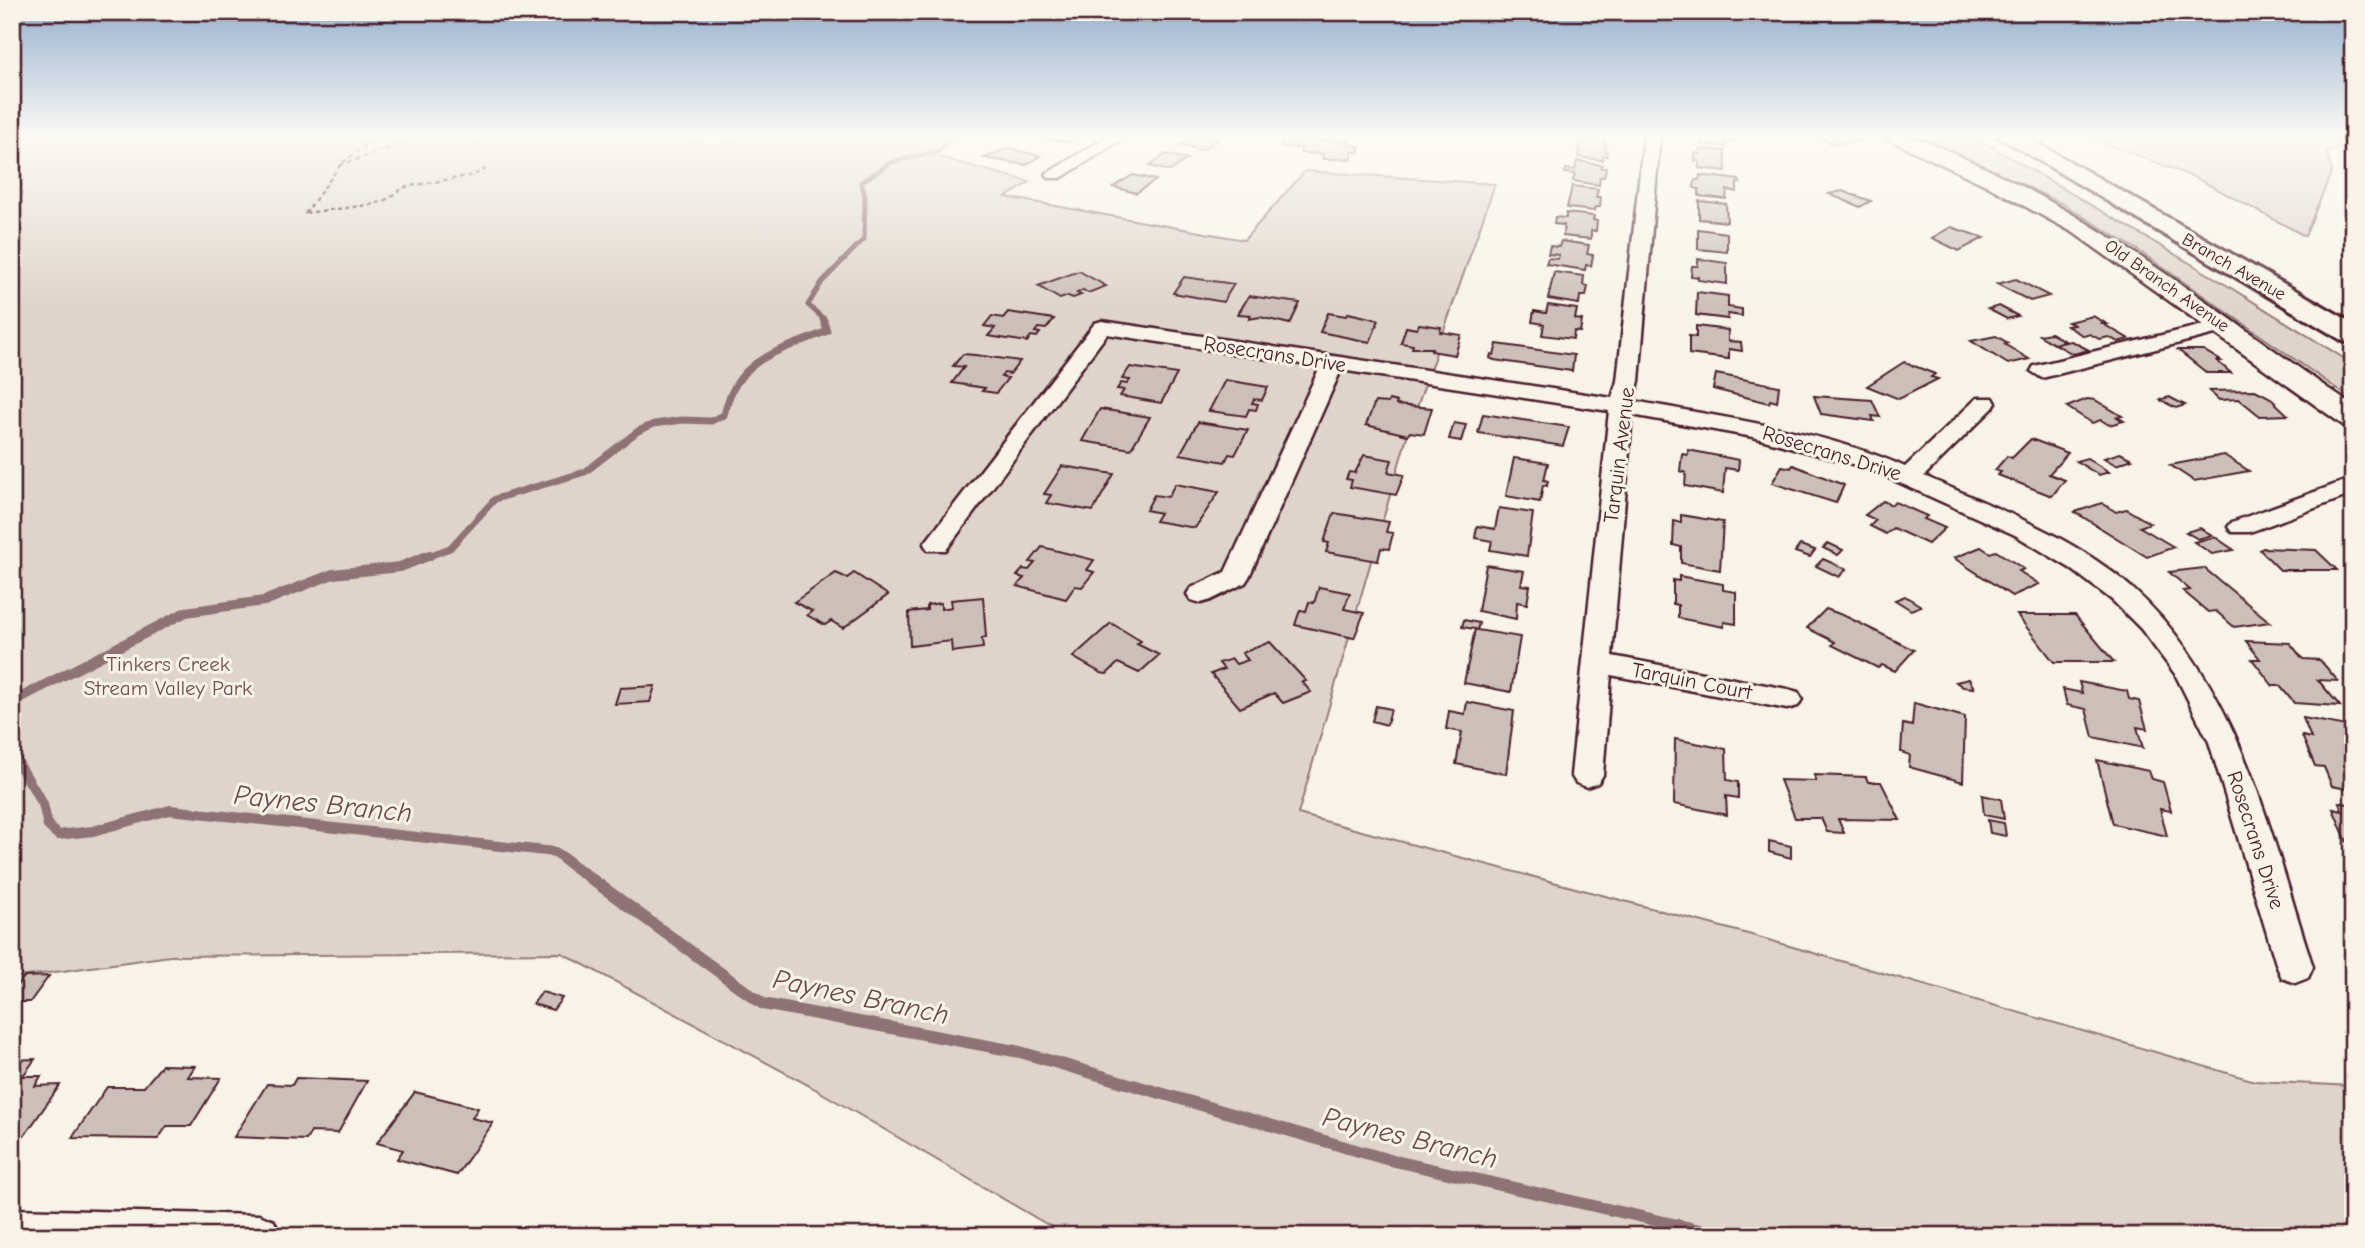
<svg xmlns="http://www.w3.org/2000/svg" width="2365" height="1248" font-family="'Comic Neue',sans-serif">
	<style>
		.green { fill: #ded4cc; stroke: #947a7c; stroke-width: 2 }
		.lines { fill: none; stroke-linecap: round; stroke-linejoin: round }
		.stream-far3 { stroke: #8e7275; stroke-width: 5 }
		.stream-far2 { stroke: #8e7275; stroke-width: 7 }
		.stream-far1 { stroke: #8e7275; stroke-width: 10 }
		.stream { stroke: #8e7275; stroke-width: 12 }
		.building { fill: #ccbfb9; stroke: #4a1f2b; stroke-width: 2 }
		.minor-casing { stroke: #4a1f2b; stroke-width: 5 }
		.major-casing { stroke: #4a1f2b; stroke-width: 5 }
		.highway-casing { stroke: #4a1f2b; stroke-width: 6 }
		.path { stroke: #4a1f2b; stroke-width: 2.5; stroke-dasharray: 4.5 3.5; stroke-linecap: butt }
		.minor { fill: #f7f3e8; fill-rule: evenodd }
		.major { fill: #f7f3e8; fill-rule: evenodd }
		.highway { fill: #f7f3e8; fill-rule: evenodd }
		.labels { text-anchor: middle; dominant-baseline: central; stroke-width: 6; stroke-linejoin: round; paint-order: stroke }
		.far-street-label { font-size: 18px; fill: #4a1f2b; stroke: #f7f3e8 }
		.street-label { font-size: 21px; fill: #4a1f2b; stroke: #f7f3e8 }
		.park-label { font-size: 21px; fill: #6f4c53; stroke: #f7f3e8 }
		.near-water-label { font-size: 28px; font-style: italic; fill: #6c4950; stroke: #f7f3e8 }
	</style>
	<rect width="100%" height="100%" fill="#f7f3e8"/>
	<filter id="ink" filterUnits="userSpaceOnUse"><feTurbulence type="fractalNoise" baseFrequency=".0143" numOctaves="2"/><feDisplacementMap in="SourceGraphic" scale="14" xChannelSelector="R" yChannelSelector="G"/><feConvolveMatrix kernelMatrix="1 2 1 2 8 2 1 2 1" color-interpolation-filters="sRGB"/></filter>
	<g filter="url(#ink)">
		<g class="green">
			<path d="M12,135H663L716,146L748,135H958L931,155L1030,182L1006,197L1244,240L1305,171L1495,184L1408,433L1298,814L1748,934L2255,1081L2353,1086V1236H1067L810,1086L562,953L170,956L12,978Z"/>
			<path d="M1918,135H1972L2215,278L2353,364V400L2136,249L2061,203Z"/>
			<path d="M2084,135H2353V148L2327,151L2332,171L2305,236L2196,178Z"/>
		</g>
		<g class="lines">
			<path class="stream-far3" d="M825,320L808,305L822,282L864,239L865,196L861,182L892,162L939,151L954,135"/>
			<path class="stream-far2" d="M426,557L450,548L495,499L585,472L638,431L654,424L682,420L711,421L724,415C737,356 778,353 827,331L823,319"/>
			<g class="stream-far1">
				<path d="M12,702L186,612L264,601L333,574L400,567L430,555"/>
				<path d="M12,753L43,804L48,826L58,835L93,831L170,810L555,852L567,860"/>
			</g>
			<path class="stream" d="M564,859L763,1004L1020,1052L1386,1159L1713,1233L1781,1236"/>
		</g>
		<g class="building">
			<path d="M1038,135H1071L1078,136L1068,142L1034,137Z"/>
			<path d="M1196,135H1204L1219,138L1202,150L1180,145Z"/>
			<path d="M1702,135H1735L1734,143L1726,142V147L1701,144Z"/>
			<path d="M1816,135H1843L1856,141L1833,144Z"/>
			<path d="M1581,138L1605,141L1607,156H1603V160L1578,157Z"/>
			<path d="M1281,139L1349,141V145L1359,146V152H1352V159H1323V154L1301,153V148L1281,147Z"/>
			<path d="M1008,148L1040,156L1026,165L984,158Z"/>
			<path d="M1700,149L1725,151L1726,171L1699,168V161H1695V153L1700,154Z"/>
			<path d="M1166,154L1187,159L1170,171L1149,166Z"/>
			<path d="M1577,161L1602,165L1601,168H1606L1604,177H1600L1599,185L1573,181L1575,174L1565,173L1566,169L1575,170Z"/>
			<path d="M1133,175L1156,180L1136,193L1113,187Z"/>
			<path d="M1700,175L1739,180L1740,183H1737V192L1727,190L1726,199L1699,196V189L1694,188L1695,180H1699Z"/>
			<path d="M1572,186L1598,189L1596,197H1601L1600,207H1595L1594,211L1567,208Z"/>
			<path d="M1842,191L1871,201L1860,207L1829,194Z"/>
			<path d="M1699,201L1726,204L1727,222L1699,219Z"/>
			<path d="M1566,213L1594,216L1593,220L1597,221L1596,231H1591V239L1563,236L1564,225L1554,224L1555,217L1566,218Z"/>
			<path d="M1951,227L1984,238L1959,251L1932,238Z"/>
			<path d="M1698,229L1727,233V252L1698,249Z"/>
			<path d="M1561,241L1589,245L1587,254L1593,255L1591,266L1586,265L1585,270L1546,264L1548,258L1558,259L1559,255L1548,254L1550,246L1559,247Z"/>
			<path d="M1698,259L1727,263V284L1698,280V277L1691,276L1692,266H1698Z"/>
			<path d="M1079,271L1106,286L1088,293L1083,290L1077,293L1081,295L1073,298L1068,296L1060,299L1038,286Z"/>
			<path d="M1554,272L1584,276L1583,285L1588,286L1586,296H1580L1579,304L1548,299Z"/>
			<path d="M1184,277L1234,284L1223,302L1173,293Z"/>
			<path d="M2016,279L2049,296L2030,301L1997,284Z"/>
			<path d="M1697,292L1728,296V307L1742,309V316L1728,314V319L1696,315Z"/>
			<path d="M1249,296L1300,303L1290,324L1260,317L1249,319L1251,315L1238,314Z"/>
			<path d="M1548,305L1577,309L1575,319L1582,320L1580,332L1574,331L1573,339L1542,335L1544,324L1532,322L1534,311L1546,313Z"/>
			<path d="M1999,306L2018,316L2007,319L1988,309Z"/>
			<path d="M1008,312L1054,319L1046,329L1038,328L1035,332L1040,333L1037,337L1031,336L1027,342L988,336L995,328L984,326L992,316L1003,318Z"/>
			<path d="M1328,313L1346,316L1348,313L1379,320L1370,342L1320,332Z"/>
			<path d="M2093,316L2107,324H2103L2129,339L2118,342L2109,337L2099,339L2090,334L2084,336L2067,326L2074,325L2068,322Z"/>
			<path d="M1419,324L1441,327L1440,332L1461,335L1455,355L1431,351L1432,348H1412L1413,345L1401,343L1406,327L1417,329Z"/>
			<path d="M1696,326L1728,330V341L1741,342L1742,351L1729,349V359L1689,354V336L1696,337Z"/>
			<path d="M2050,333L2065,341L2054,344L2039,335Z"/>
			<path d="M1996,336L2008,343L2004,344L2029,359L2008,364L1971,341Z"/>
			<path d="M2071,341L2089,350L2073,354L2055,344Z"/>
			<path d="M1497,344L1574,355L1572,371L1494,360L1490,358L1491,354L1494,355Z"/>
			<path d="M2178,350H2203L2221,361H2217L2231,373H2207Z"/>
			<path d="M963,354L975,355L1020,361L1010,374L1004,373L1001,377L1008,378L996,393L982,391L985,388L952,383L964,367L953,366Z"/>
			<path d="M1904,362L1935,374L1931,377L1938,379L1899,399L1867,386Z"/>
			<path d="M1130,367L1177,374L1161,403L1120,396L1124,390L1117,389L1121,383L1127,384L1130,380L1122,379Z"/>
			<path d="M1716,374L1779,386L1777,402L1770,400L1769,403L1713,389Z"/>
			<path d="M1225,380L1268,387L1262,400L1254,399L1252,403L1258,404L1256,410L1249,409L1246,416L1209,411Z"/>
			<path d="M2255,390L2269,397L2288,415L2260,416L2239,399L2219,400L2209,391Z"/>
			<path d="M1814,396L1872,400L1880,417L1872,416L1874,421L1821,414Z"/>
			<path d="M2169,397L2185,405L2176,408L2160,400Z"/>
			<path d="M2087,399L2095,400L2122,416L2117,417L2124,421L2109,425L2101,420L2092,423L2067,407Z"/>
			<path d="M1389,400L1397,402L1396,405L1432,408L1424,434L1410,432L1408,435L1366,425L1375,402L1388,403Z"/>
			<path d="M1100,409L1150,417L1131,449L1082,441Z"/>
			<path d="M1483,414L1569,427L1563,446L1478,433Z"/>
			<path d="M1198,422L1248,430L1235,455L1229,454L1225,462L1180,454Z"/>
			<path d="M1454,423L1466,425L1461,441L1449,439Z"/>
			<path d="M2031,439L2068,453L2049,474L2065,480L2052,496L1998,475L2001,472L1995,470L2007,456L2012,458Z"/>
			<path d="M1688,450L1739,460L1738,470L1725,468L1723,493L1685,486L1686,473L1680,471L1682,454L1688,455Z"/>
			<path d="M2120,453L2132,459L2116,465L2104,458Z"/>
			<path d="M1364,455L1392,460L1388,472L1404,475L1396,495L1350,487L1352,480L1346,479L1349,472L1355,473Z"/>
			<path d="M2224,455L2249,471L2194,481L2170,465Z"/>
			<path d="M1514,458L1548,463L1544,480L1548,481L1547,486L1543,485L1540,502L1506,496Z"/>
			<path d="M2087,458L2109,472L2099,475L2076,461Z"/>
			<path d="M1793,465L1844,485L1836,503L1772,483L1782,466L1791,468Z"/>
			<path d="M1062,466L1114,474L1093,511L1046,503L1051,495L1044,494Z"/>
			<path d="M1175,484L1219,492L1195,528L1155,521L1160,513L1146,510L1154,495L1168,497Z"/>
			<path d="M1883,501L1892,505L1895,502L1927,516L1924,519L1945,528L1928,544L1893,528L1886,534L1870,526L1876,520L1865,515Z"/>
			<path d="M2102,503L2116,512L2126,509L2150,523L2140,527L2174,547L2147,557L2075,512Z"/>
			<path d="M1499,508L1533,513L1527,556L1490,550L1492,541L1475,538L1477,526L1495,529Z"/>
			<path d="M1334,513L1389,522L1386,532L1393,533L1389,549L1381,548L1378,561L1326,552L1329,543L1324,542Z"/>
			<path d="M1681,515L1723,522L1720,570L1681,563V547L1673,545L1674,521L1681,523Z"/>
			<path d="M2200,528L2212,535L2198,539L2186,532Z"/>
			<path d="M2215,537L2234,550L2212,554L2194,542Z"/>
			<path d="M1828,543L1843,550L1838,555L1823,548Z"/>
			<path d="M1800,545L1815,550L1810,557L1795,552Z"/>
			<path d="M1042,547L1094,560L1087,570L1094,572L1082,587L1075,586L1066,599L1017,586L1024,578L1017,576L1023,569L1029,570L1035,563L1030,562Z"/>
			<path d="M1981,547L1990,553L1996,551L2024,569L2019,571L2039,584L2012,596L1954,558Z"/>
			<path d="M2263,548L2316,550L2337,570H2280L2260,550Z"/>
			<path d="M1823,559L1846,569L1839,577L1816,566Z"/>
			<path d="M1486,565L1524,571L1521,585L1530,586L1527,604L1517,602L1516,619L1478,611Z"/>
			<path d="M2204,568L2270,622L2234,627L2216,611L2208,612L2183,591L2190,590L2169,572Z"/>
			<path d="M836,573L847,578L854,573L888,595L843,628L831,621L825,625L807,615L812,611L794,602Z"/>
			<path d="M1679,576L1723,584V590L1736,592V624L1724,622V627L1678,618V605L1673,604V580L1679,581Z"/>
			<path d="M1319,587L1350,593L1344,609L1364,613L1354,638L1295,625L1300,610L1306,611L1309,602L1314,603Z"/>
			<path d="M1905,596L1921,606L1911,610L1895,600Z"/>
			<path d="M983,597L986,637L982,638L983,648L952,652L951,641L910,646L909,612L927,610V605L941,603V609L952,607L951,600Z"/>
			<path d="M1826,609L1845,616L1914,650L1895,671L1882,665L1878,668L1832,645L1835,642L1807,628Z"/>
			<path d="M2017,615H2075L2114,662H2054Z"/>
			<path d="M1464,620L1479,623L1477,630L1520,637L1511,692L1464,683L1475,629L1462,627Z"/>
			<path d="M1111,623L1141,641L1137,644L1159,655L1139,673L1118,663L1107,674L1101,673L1073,657Z"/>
			<path d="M2246,641L2290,643L2303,659L2320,660L2338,681L2318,680L2340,706L2294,703L2280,686H2273L2252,659H2260Z"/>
			<path d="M1270,642L1306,681L1302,682L1311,692L1283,703L1274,693L1240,708L1211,674L1224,669L1219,663L1232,659L1236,664L1248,660L1242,653Z"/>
			<path d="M1969,679L1974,688L1963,687L1956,682Z"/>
			<path d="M2079,682L2127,691L2129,699L2139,701L2147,729L2137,727L2143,748L2093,737L2086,709L2067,705L2063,689L2082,693Z"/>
			<path d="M655,686L650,702L615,704L620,688Z"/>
			<path d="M1467,702L1514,711L1506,774L1456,764L1462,732L1446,729L1449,711L1465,714Z"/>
			<path d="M1914,703L1965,717L1963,782L1909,767L1910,755L1901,752L1903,724L1912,726Z"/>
			<path d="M1376,706L1391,709L1387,725L1372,721Z"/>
			<path d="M2303,718L2353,727V790L2332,786L2324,767L2315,766L2302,736L2311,738Z"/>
			<path d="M1675,739L1726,749L1727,780L1738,782V798L1726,796L1727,815L1674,804Z"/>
			<path d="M2097,760L2149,771L2152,779L2163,782L2171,811L2160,809L2167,836L2113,824Z"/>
			<path d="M1814,775L1866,777L1868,782H1881L1900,820L1838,819L1844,833L1827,832L1821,818H1795L1780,780L1816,781Z"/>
			<path d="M1982,795L2001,799L2004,819L1984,815Z"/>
			<path d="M2339,802L2353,805V843L2347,842L2333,809L2342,811Z"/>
			<path d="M1988,820L2004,823L2006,836L1990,833Z"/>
			<path d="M1769,841L1791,846V858L1769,852Z"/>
			<path d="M49,976L30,1002H12V991L24,977Z"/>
			<path d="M542,992L562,998L553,1010L533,1004Z"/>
			<path d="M35,1059L23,1076H41L35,1086L60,1085L25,1135L12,1136V1060Z"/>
			<path d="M162,1065L195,1066L188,1077L221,1078L191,1126H167L158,1139L72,1138L107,1087H144Z"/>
			<path d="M296,1078L367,1081L338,1133L311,1132L306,1140L234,1137L267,1084L292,1085Z"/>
			<path d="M415,1092L478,1108L472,1118L493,1123L457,1175L397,1159L403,1150L377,1143Z"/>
		</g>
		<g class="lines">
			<g class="minor-casing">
				<g id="minor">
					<path d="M1110,135H1129L1061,178H1049L1046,174Z"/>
					<path d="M1644,135H1660L1639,381L1634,401C1720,417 1826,431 1905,467L1977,398H1993L1996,403L1993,408L1924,476C1995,508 2074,536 2133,589C2241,686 2270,835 2313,967L2308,978L2295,983L2282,978L2277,967L2209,742L2175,674L2141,629L2112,600L2070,568L2015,535L1867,468L1753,437L1632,415L1612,656L1787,689L1798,692L1802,699L1798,706L1787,709L1611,675L1603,775L1598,783L1587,787L1576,783L1571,775L1609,411L1341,370L1249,577L1245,583L1211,600L1201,603L1191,600L1187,594L1191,588L1225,572L1320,367L1107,334L946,550H928L924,544L1095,323L1102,321L1612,398L1617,381Z"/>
					<path d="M2224,320L2234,326L2231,330L2042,378L2031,371L2034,366Z"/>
					<path d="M2353,478V494L2250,532H2232L2228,527L2232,522Z"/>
					<path d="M12,1209L259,1215L274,1221L280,1236H12Z"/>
				</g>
			</g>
			<g class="major-casing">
				<path id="major" d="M1885,135C1918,134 1941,148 1970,161C2108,223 2229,320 2353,406V428L2343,425L2074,233L1986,185L1888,139Z"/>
			</g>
			<g class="highway-casing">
				<path id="highway" d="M1996,135H2023L2353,323V344L2343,341Z"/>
			</g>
			<g class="path">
				<path d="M340,165L418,138L437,136L479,143"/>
				<path d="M305,213L369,205L384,201L405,187L474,175L486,169"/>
				<path d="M305,214L341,164L378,135"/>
			</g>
			<use href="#minor" class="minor"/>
			<use href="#major" class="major"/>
			<use href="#highway" class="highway"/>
		</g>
	</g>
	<linearGradient id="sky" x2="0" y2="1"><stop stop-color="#96b0ce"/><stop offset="0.44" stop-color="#fbfaf5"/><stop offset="1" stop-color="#fbfaf5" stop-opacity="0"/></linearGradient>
	<rect width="2365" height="310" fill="url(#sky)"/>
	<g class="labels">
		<g class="far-street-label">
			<text transform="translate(2234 267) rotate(30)">Branch Avenue</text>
			<text transform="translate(2167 286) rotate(35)">Old Branch Avenue</text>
		</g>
		<g class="street-label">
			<text transform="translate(1275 354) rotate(9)">Rosecrans Drive</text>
			<text transform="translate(1832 453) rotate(17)">Rosecrans Drive</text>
			<text transform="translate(1619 455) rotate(-83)">Tarquin Avenue</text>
			<text transform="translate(1692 681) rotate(11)">Tarquin Court</text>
			<text transform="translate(2256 840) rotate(72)">Rosecrans Drive</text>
		</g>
		<g class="park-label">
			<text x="168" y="664">Tinkers Creek<tspan x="168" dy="24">Stream Valley Park</tspan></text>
		</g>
		<g class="near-water-label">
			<text transform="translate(323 804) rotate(6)">Paynes Branch</text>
			<text transform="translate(861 997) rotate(12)">Paynes Branch</text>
			<text transform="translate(1410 1138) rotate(14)">Paynes Branch</text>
		</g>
	</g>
	<rect width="2365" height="1248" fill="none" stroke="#f7f3e8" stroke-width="42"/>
	<rect x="21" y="21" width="2323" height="1206" fill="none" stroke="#4a1f2b" stroke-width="2.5" filter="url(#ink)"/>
</svg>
